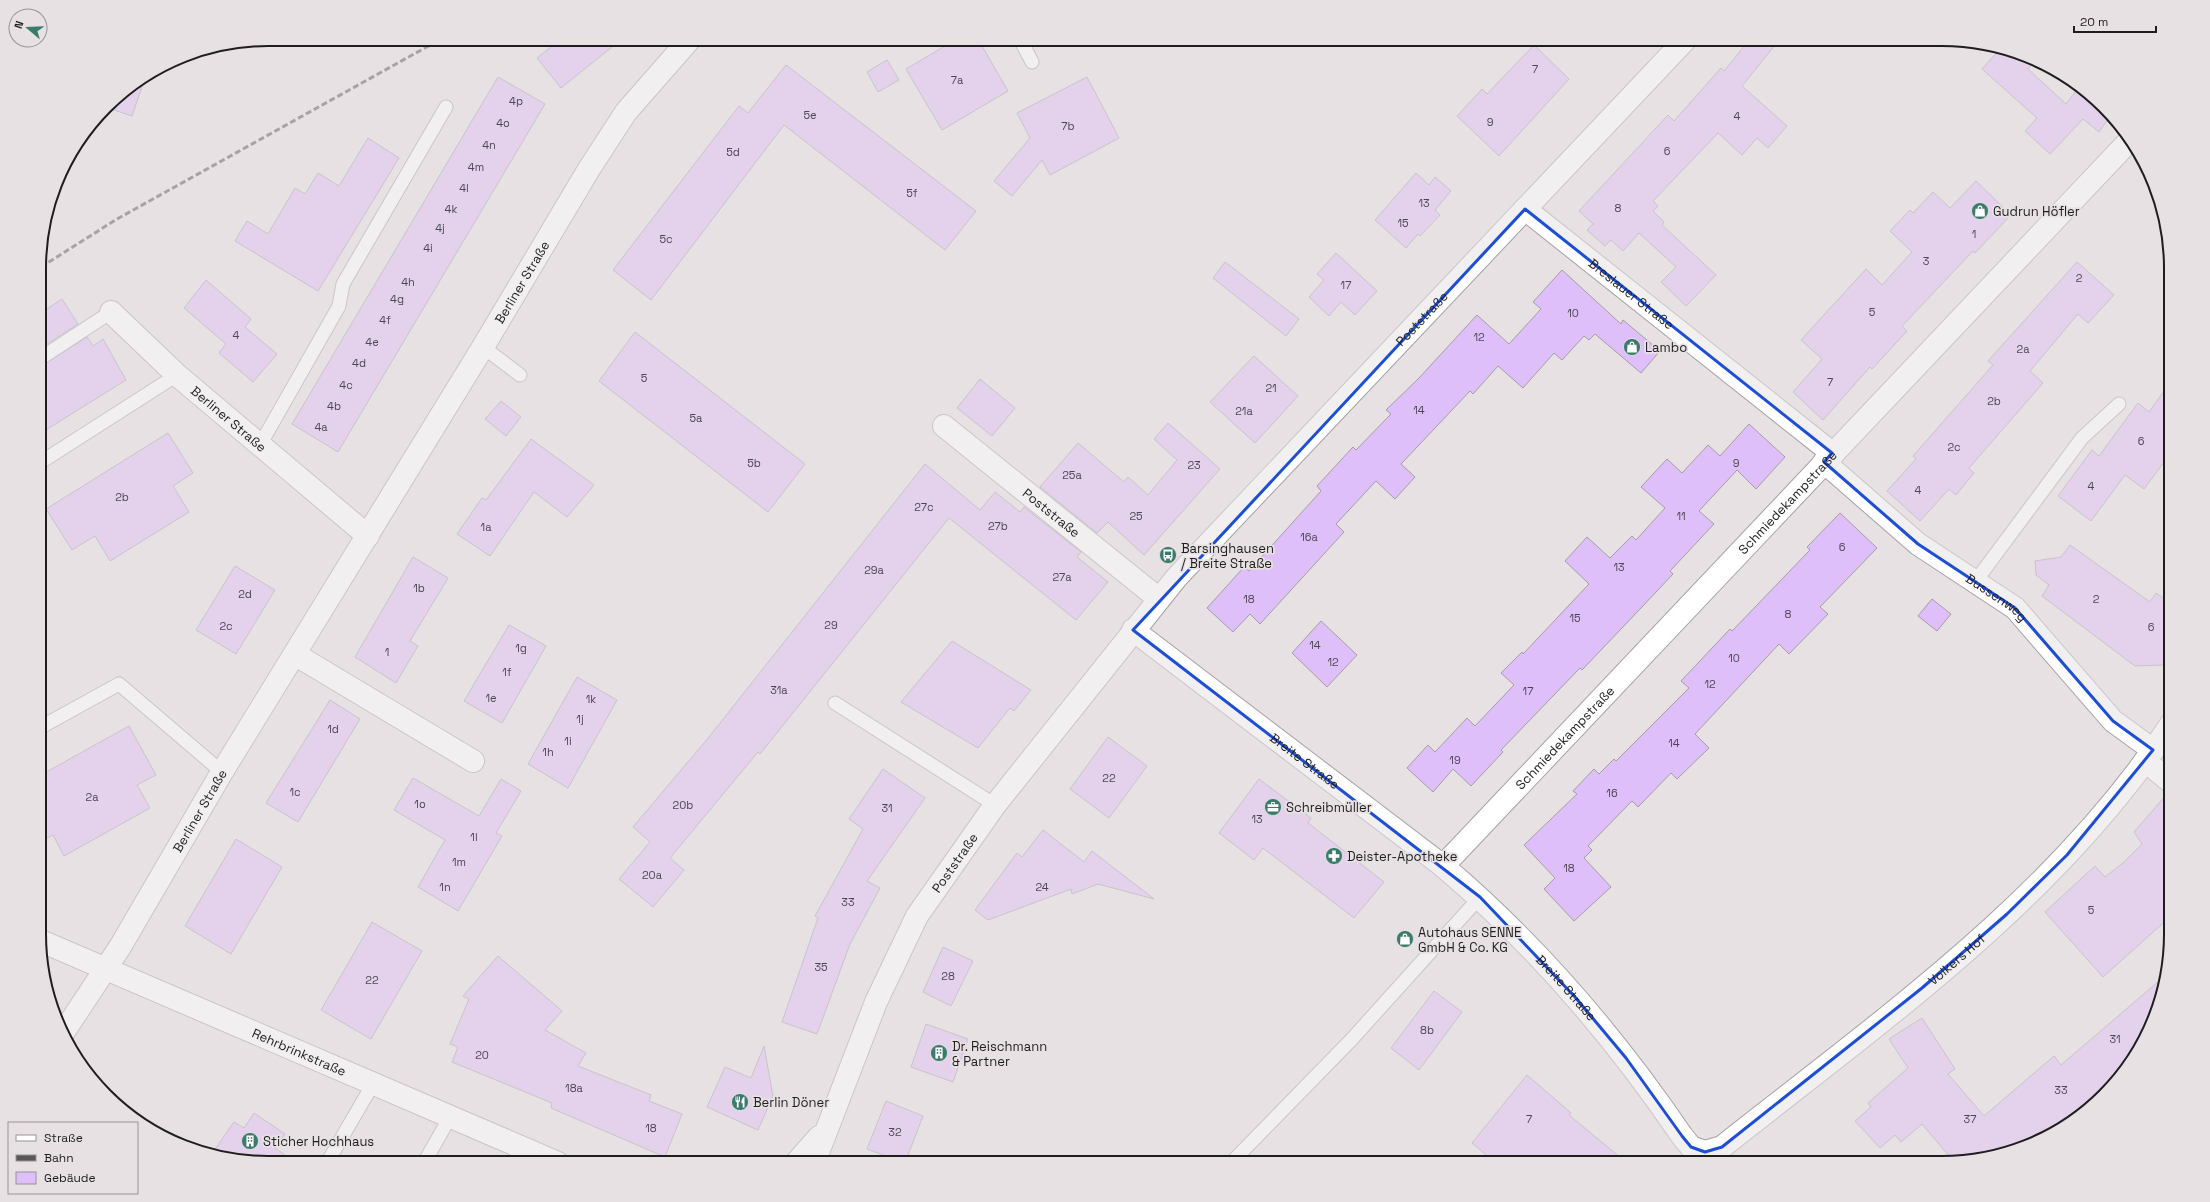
<svg xmlns="http://www.w3.org/2000/svg" width="2210" height="1202" font-family="'Space Grotesk',sans-serif">
	<style>
		.building { fill: #dfbff9; stroke: #a19fa4 }
		.lines { fill: none; stroke-linecap: round; stroke-linejoin: round }
		.lane-casing { stroke: #a7a1a4; stroke-width: 15 }
		.street-casing { stroke: #a7a1a4; stroke-width: 24 }
		.secondary-casing { stroke: #a7a1a4; stroke-width: 24 }
		.lane { stroke: #fff; stroke-width: 13 }
		.street { stroke: #fff; stroke-width: 22 }
		.secondary { stroke: #fff; stroke-width: 22 }
		.rail { stroke: #5a5658; stroke-width: 3; stroke-dasharray: 6 3; stroke-linecap: butt }
		.marked { fill: none; stroke: #1d4ed8; stroke-width: 3; stroke-linejoin: round }
		.labels { text-anchor: middle; dominant-baseline: central; stroke-width: 3.5; stroke-linejoin: round; paint-order: stroke }
		.number-label { font-size: 11px; fill: #4f4655 }
		.poi-label { font-size: 13px; fill: #1f1d1e; stroke: #e7e1e4; text-anchor: start }
		.street-label { font-size: 13px; fill: #1f1d1e; stroke: #e7e1e4 }
		.rim { fill: none; stroke: #1f1d1e; stroke-width: 2 }
	</style>
	<rect width="100%" height="100%" fill="#e7e1e4"/>
	<g class="building">
		<path d="M561,39H622L561,88L537,58Z"/>
		<path d="M957,39H978L1008,91L942,130L906,69Z"/>
		<path d="M1750,39H1780L1742,86L1787,126L1768,148L1757,138L1742,155L1718,133L1653,201L1658,206L1653,211L1664,222L1662,225L1716,275L1686,306L1661,282L1676,267L1639,233L1623,251L1611,240L1605,246L1587,230L1593,224L1579,211L1668,115L1674,121L1721,68L1724,71Z"/>
		<path d="M1534,45L1569,79L1499,156L1457,116L1482,89L1487,94Z"/>
		<path d="M2002,47L2035,61L2028,69L2066,104L2079,87L2104,106L2111,115L2099,132L2083,119L2050,154L2025,131L2037,118L1982,69Z"/>
		<path d="M887,60L899,80L878,92L867,72Z"/>
		<path d="M786,65L976,211L945,250L784,125L651,300L613,270L739,106L748,113Z"/>
		<path d="M498,77L545,104L338,452L292,424Z"/>
		<path d="M1087,77L1119,138L1050,175L1042,160L1012,196L994,181L1030,138L1017,113Z"/>
		<path d="M145,78L132,116L108,108L117,96Z"/>
		<path d="M368,138L399,158L318,291L235,241L247,221L268,234L295,188L305,194L318,173L339,186Z"/>
		<path d="M1416,173L1429,185L1435,177L1451,191L1435,210L1440,215L1420,236L1418,234L1406,248L1375,220Z"/>
		<path d="M1976,181L2011,215L1975,253L1973,251L1902,326L1907,331L1872,369L1870,367L1823,420L1793,392L1822,359L1801,340L1866,269L1882,285L1912,252L1890,231L1910,210L1913,213L1933,192L1950,208Z"/>
		<path d="M1336,253L1377,291L1355,315L1341,302L1329,316L1309,297L1324,280L1317,274Z"/>
		<path d="M1225,262L1299,319L1286,336L1213,278Z"/>
		<path d="M2077,262L2114,295L2088,323L2078,314L2030,371L2043,383L1969,468L1974,473L1956,495L1949,489L1920,521L1887,491L1916,459L1913,456L1993,365L1988,361Z"/>
		<path d="M1562,270L1621,324L1623,320L1660,351L1641,373L1595,334L1589,340L1584,336L1562,360L1554,353L1523,388L1498,366L1473,394L1470,391L1401,464L1415,477L1395,499L1376,481L1336,524L1344,532L1260,624L1250,614L1233,632L1207,608L1244,567L1249,571L1321,491L1317,486L1353,447L1356,450L1391,414L1386,410L1419,378L1477,315L1509,344L1541,309L1533,302Z"/>
		<path d="M206,280L251,319L245,327L277,354L253,382L219,353L226,344L184,308Z"/>
		<path d="M62,299L78,324L41,348V313Z"/>
		<path d="M635,332L805,464L768,512L599,381Z"/>
		<path d="M87,337L93,346L103,339L126,380L41,433V366Z"/>
		<path d="M1254,356L1298,396L1255,443L1210,402Z"/>
		<path d="M980,379L1015,408L992,436L957,408Z"/>
		<path d="M2170,383V454L2144,489L2125,475L2091,521L2058,496L2092,450L2099,456L2138,403L2149,412Z"/>
		<path d="M501,401L521,417L506,436L485,419Z"/>
		<path d="M1168,423L1220,469L1144,555L1108,522L1097,533L1040,487L1078,443L1124,482L1128,477L1148,495L1177,460L1154,439Z"/>
		<path d="M1749,424L1785,457L1756,489L1737,470L1699,511L1714,524L1670,571L1673,574L1641,608L1582,670L1580,668L1501,750L1503,752L1471,786L1453,769L1433,792L1407,768L1428,745L1435,752L1467,718L1475,726L1514,685L1501,673L1522,652L1523,654L1589,584L1565,561L1587,537L1610,558L1632,536L1636,540L1665,508L1641,487L1667,459L1682,473L1708,445L1720,456Z"/>
		<path d="M168,433L193,473L173,486L189,512L110,561L95,536L72,550L46,509Z"/>
		<path d="M531,439L594,485L567,517L534,492L490,556L457,534L482,498L486,500Z"/>
		<path d="M925,464L980,510L995,492L1020,512L1024,507L1081,552L1077,557L1108,582L1076,620L949,518L760,754L758,752L670,858L684,870L653,907L619,879L650,842L633,827L709,737Z"/>
		<path d="M1840,513L1877,548L1820,607L1828,614L1789,654L1779,644L1695,734L1709,748L1677,779L1671,773L1638,807L1632,801L1588,846L1592,850L1584,858L1611,887L1574,921L1544,889L1555,878L1524,845L1577,794L1573,791L1594,769L1599,774L1614,759L1616,761L1689,688L1681,681L1730,629L1732,631L1810,550L1807,547Z"/>
		<path d="M2070,545L2150,602L2156,593L2171,603V657L2165,665L2135,666L2042,596L2049,585L2036,575L2035,561L2061,557Z"/>
		<path d="M413,557L448,578L410,641L418,646L396,683L355,657Z"/>
		<path d="M235,566L275,590L236,654L196,630Z"/>
		<path d="M1932,599L1951,614L1937,631L1918,616Z"/>
		<path d="M1321,621L1357,655L1327,687L1292,653Z"/>
		<path d="M509,625L546,646L502,723L464,701Z"/>
		<path d="M952,641L1031,690L1014,711L1010,708L978,748L901,702Z"/>
		<path d="M577,677L617,700L568,788L528,764Z"/>
		<path d="M330,700L360,719L298,822L266,803Z"/>
		<path d="M129,726L156,775L137,785L150,808L64,856L53,835L41,841V775Z"/>
		<path d="M1108,737L1147,766L1109,818L1070,789Z"/>
		<path d="M883,769L925,798L867,881L880,888L850,944L817,1034L782,1022L818,918L815,916L863,829L849,819Z"/>
		<path d="M413,778L479,816L501,779L521,791L496,833L502,836L458,911L418,887L445,840L394,810Z"/>
		<path d="M1259,779L1311,818L1308,823L1384,882L1354,918L1263,848L1254,860L1219,833Z"/>
		<path d="M2167,794H2171V916L2103,977L2045,912L2095,866L2105,877L2124,862L2142,844L2134,832Z"/>
		<path d="M1043,830L1084,862L1092,851L1154,899L1098,884L1072,894L1071,889L988,920L975,910L1017,853L1022,857Z"/>
		<path d="M236,839L282,867L231,954L185,926Z"/>
		<path d="M372,922L422,951L371,1039L321,1010Z"/>
		<path d="M943,947L973,961L951,1006L923,992Z"/>
		<path d="M498,956L562,1011L545,1030L586,1053L578,1066L651,1095L649,1101L682,1114L665,1157L551,1108L552,1103L452,1062L458,1047L450,1044L469,999L463,996Z"/>
		<path d="M2166,975L2163,993L2140,1048L2104,1096L2057,1132L2015,1151L1955,1163L1922,1124L1901,1142L1895,1135L1880,1148L1855,1121L1871,1107L1868,1103L1908,1068L1889,1039L1922,1018L1955,1069L1948,1074L1984,1116L2054,1056L2061,1065Z"/>
		<path d="M1434,991L1462,1012L1419,1070L1391,1048Z"/>
		<path d="M926,1024L968,1039L953,1082L911,1067Z"/>
		<path d="M764,1046L773,1096L758,1130L707,1107L725,1067L751,1078Z"/>
		<path d="M1527,1075L1571,1113L1569,1115L1627,1163H1496L1472,1143Z"/>
		<path d="M886,1101L923,1116L905,1163L867,1149Z"/>
		<path d="M254,1113L285,1134L275,1148L296,1163H268L211,1155L234,1122L244,1128Z"/>
	</g>
	<g class="lines">
		<g class="lane-casing">
			<g id="lane">
				<path d="M1020,39L1032,62"/>
				<path d="M483,347L520,375"/>
				<path d="M41,358L111,312"/>
				<path d="M260,445L339,306L343,284L446,107"/>
				<path d="M41,462L177,375"/>
				<path d="M1975,582L2082,438L2119,404"/>
				<path d="M835,703L995,805"/>
				<path d="M41,727L119,684L222,772"/>
				<path d="M327,1163L373,1084"/>
				<path d="M424,1163L450,1117"/>
				<path d="M1231,1163L1352,1039L1480,897"/>
			</g>
		</g>
		<g class="street-casing">
			<g id="street">
				<path id="s1" d="M1525,209L1832,453"/>
				<path id="s2" d="M111,312L177,375L368,536"/>
				<path id="s3" d="M944,426L1159,599"/>
				<path id="s4" d="M1824,462L1918,544L2015,608L2113,721L2153,750"/>
				<path id="s5" d="M1133,630L1443,866C1535,944 1614,1036 1682,1136L1691,1147L1705,1152"/>
				<path d="M296,655L473,761"/>
				<path d="M2145,761L2171,782"/>
				<path id="s6" d="M1443,866L2131,139"/>
				<path id="s7" d="M63,1033L120,947L222,772L483,347L589,169L626,112L690,39"/>
				<path id="s8" d="M1705,1152L1722,1147C1882,1020 2057,898 2171,724"/>
			</g>
		</g>
		<g class="secondary-casing">
			<g id="secondary">
				<path id="s9" d="M41,941L558,1163"/>
				<path d="M796,1163L819,1137"/>
				<path id="s10" d="M814,1163L876,1002L917,916L995,805L1177,577L1686,39"/>
			</g>
		</g>
		<use href="#lane" class="lane"/>
		<use href="#street" class="street"/>
		<use href="#secondary" class="secondary"/>
		<path class="rail" d="M41,267L117,219L441,39"/>
	</g>
	<path d="M0 0H2210V1202H0ZM1525,209L1832,453L1824,462L1918,544L2015,608L2113,721L2153,750L2067,855L2007,914L1922,988L1722,1147L1705,1152L1691,1147L1682,1136L1626,1058L1575,997L1480,897L1133,630Z" fill="#e7e1e4" fill-opacity=".55" fill-rule="evenodd"/>
	<path class="marked" d="M1525,209L1832,453L1824,462L1918,544L2015,608L2113,721L2153,750L2067,855L2007,914L1922,988L1722,1147L1705,1152L1691,1147L1682,1136L1626,1058L1575,997L1480,897L1133,630Z"/>
	<defs>
		<g id="shop-disc" transform="scale(0.9)"><circle r="9.5" fill="#3b7b6a" stroke="#e7e1e4"/><path d="M-5-2.5h2.3a2.7 3.5 0 0 1 5.4 0H5L5.5 6h-11ZM-1.5-2.5h3a1.5 2.3 0 0 0-3 0Z" fill="#fff"/></g>
		<g id="bus-disc" transform="scale(0.9)"><circle r="9.5" fill="#3b7b6a" stroke="#e7e1e4"/><path d="M-5-6H5V4H4V6H2V4H-2V6H-4V4H-5ZM-3.5-4V0h7V-4ZM-3.5 1.2v1.5H-2V1.2ZM2 1.2v1.5H3.5V1.2Z" fill="#fff"/></g>
		<g id="office-disc" transform="scale(0.9)"><circle r="9.5" fill="#3b7b6a" stroke="#e7e1e4"/><path d="M-6-3h4V-5.5h4V-3h4V5H-6ZM-1-4.5V-3h2v-1.5ZM-6 0V1H6V0Z" fill="#fff"/></g>
		<g id="pharmacy-disc" transform="scale(0.9)"><circle r="9.5" fill="#3b7b6a" stroke="#e7e1e4"/><path d="M-2-6h4v4h4v4h-4v4h-4v-4h-4v-4h4Z" fill="#fff"/></g>
		<g id="building-disc" transform="scale(0.9)"><circle r="9.5" fill="#3b7b6a" stroke="#e7e1e4"/><path d="M-4-6H4V6H1V3H-1V6H-4ZM-2.5-4.3h1.7v1.8h-1.7ZM.8-4.3h1.7v1.8H.8ZM-2.5-1h1.7V.8h-1.7ZM.8-1h1.7V.8H.8Z" fill="#fff"/></g>
		<g id="restaurant-disc" transform="scale(0.9)"><circle r="9.5" fill="#3b7b6a" stroke="#e7e1e4"/><path d="M-5-6h1v4h1v-4h1v4h1v-4h1v5L-1.5 .5V6h-2V.5L-5-1ZM5-6V6H3V1.5H1.5Q1.5-4 5-6Z" fill="#fff"/></g>
	</defs>
	<g fill-rule="evenodd">
		<use href="#shop-disc" x="1980" y="211"/>
		<use href="#shop-disc" x="1632" y="347"/>
		<use href="#bus-disc" x="1168" y="555"/>
		<use href="#office-disc" x="1273" y="807"/>
		<use href="#pharmacy-disc" x="1334" y="856"/>
		<use href="#shop-disc" x="1405" y="939"/>
		<use href="#building-disc" x="939" y="1053"/>
		<use href="#restaurant-disc" x="740" y="1102"/>
		<use href="#building-disc" x="250" y="1141"/>
	</g>
	<g class="labels">
		<g class="number-label">
			<text x="1535" y="69">7</text>
			<text x="957" y="80">7a</text>
			<text x="516" y="101">4p</text>
			<text x="810" y="115">5e</text>
			<text x="1737" y="116">4</text>
			<text x="1490" y="122">9</text>
			<text x="503" y="123">4o</text>
			<text x="1068" y="126">7b</text>
			<text x="489" y="145">4n</text>
			<text x="1667" y="151">6</text>
			<text x="733" y="152">5d</text>
			<text x="476" y="167">4m</text>
			<text x="464" y="188">4l</text>
			<text x="912" y="193">5f</text>
			<text x="1424" y="203">13</text>
			<text x="1618" y="208">8</text>
			<text x="451" y="209">4k</text>
			<text x="1403" y="223">15</text>
			<text x="440" y="228">4j</text>
			<text x="1974" y="234">1</text>
			<text x="666" y="239">5c</text>
			<text x="428" y="248">4i</text>
			<text x="1926" y="261">3</text>
			<text x="2079" y="278">2</text>
			<text x="408" y="282">4h</text>
			<text x="1346" y="285">17</text>
			<text x="397" y="299">4g</text>
			<text x="1872" y="312">5</text>
			<text x="1573" y="313">10</text>
			<text x="385" y="320">4f</text>
			<text x="236" y="335">4</text>
			<text x="1479" y="337">12</text>
			<text x="372" y="342">4e</text>
			<text x="2023" y="349">2a</text>
			<text x="359" y="363">4d</text>
			<text x="644" y="378">5</text>
			<text x="1830" y="382">7</text>
			<text x="346" y="385">4c</text>
			<text x="1271" y="388">21</text>
			<text x="1994" y="401">2b</text>
			<text x="334" y="406">4b</text>
			<text x="1419" y="410">14</text>
			<text x="1244" y="411">21a</text>
			<text x="696" y="418">5a</text>
			<text x="321" y="427">4a</text>
			<text x="2141" y="441">6</text>
			<text x="1954" y="447">2c</text>
			<text x="754" y="463">5b</text>
			<text x="1736" y="463">9</text>
			<text x="1194" y="465">23</text>
			<text x="1072" y="475">25a</text>
			<text x="2091" y="486">4</text>
			<text x="1918" y="490">4</text>
			<text x="122" y="497">2b</text>
			<text x="924" y="507">27c</text>
			<text x="1136" y="516">25</text>
			<text x="1681" y="516">11</text>
			<text x="998" y="526">27b</text>
			<text x="486" y="527">1a</text>
			<text x="1309" y="537">16a</text>
			<text x="1842" y="547">6</text>
			<text x="1619" y="567">13</text>
			<text x="874" y="570">29a</text>
			<text x="1062" y="577">27a</text>
			<text x="419" y="588">1b</text>
			<text x="245" y="594">2d</text>
			<text x="1249" y="599">18</text>
			<text x="2096" y="599">2</text>
			<text x="1788" y="614">8</text>
			<text x="1575" y="618">15</text>
			<text x="831" y="625">29</text>
			<text x="226" y="626">2c</text>
			<text x="2151" y="627">6</text>
			<text x="1315" y="645">14</text>
			<text x="521" y="648">1g</text>
			<text x="387" y="652">1</text>
			<text x="1734" y="658">10</text>
			<text x="1333" y="662">12</text>
			<text x="507" y="672">1f</text>
			<text x="1710" y="684">12</text>
			<text x="779" y="690">31a</text>
			<text x="1528" y="691">17</text>
			<text x="491" y="698">1e</text>
			<text x="591" y="699">1k</text>
			<text x="580" y="719">1j</text>
			<text x="333" y="729">1d</text>
			<text x="568" y="741">1i</text>
			<text x="1674" y="743">14</text>
			<text x="548" y="752">1h</text>
			<text x="1455" y="760">19</text>
			<text x="1109" y="778">22</text>
			<text x="295" y="792">1c</text>
			<text x="1612" y="793">16</text>
			<text x="92" y="797">2a</text>
			<text x="420" y="804">1o</text>
			<text x="683" y="805">20b</text>
			<text x="887" y="808">31</text>
			<text x="1257" y="819">13</text>
			<text x="474" y="837">1l</text>
			<text x="459" y="862">1m</text>
			<text x="1569" y="868">18</text>
			<text x="652" y="875">20a</text>
			<text x="445" y="887">1n</text>
			<text x="1042" y="887">24</text>
			<text x="848" y="902">33</text>
			<text x="2091" y="910">5</text>
			<text x="821" y="967">35</text>
			<text x="948" y="976">28</text>
			<text x="372" y="980">22</text>
			<text x="1427" y="1030">8b</text>
			<text x="2115" y="1039">31</text>
			<text x="482" y="1055">20</text>
			<text x="574" y="1088">18a</text>
			<text x="2061" y="1090">33</text>
			<text x="1529" y="1119">7</text>
			<text x="1970" y="1119">37</text>
			<text x="651" y="1128">18</text>
			<text x="895" y="1132">32</text>
		</g>
		<g class="poi-label">
			<text x="1993" y="211">Gudrun Höfler</text>
			<text x="1645" y="347">Lambo</text>
			<text x="1181" y="548">Barsinghausen<tspan x="1181" dy="15">/ Breite Straße</tspan></text>
			<text x="1286" y="807">Schreibmüller</text>
			<text x="1347" y="856">Deister-Apotheke</text>
			<text x="1418" y="932">Autohaus SENNE<tspan x="1418" dy="15">GmbH &amp; Co. KG</tspan></text>
			<text x="952" y="1046">Dr. Reischmann<tspan x="952" dy="15">&amp; Partner</tspan></text>
			<text x="753" y="1102">Berlin Döner</text>
			<text x="263" y="1141">Sticher Hochhaus</text>
		</g>
		<g class="street-label">
			<text stroke="none"><textPath href="#s7" startOffset="880">Berliner Straße</textPath></text>
			<text stroke="none"><textPath href="#s1" startOffset="136">Breslauer Straße</textPath></text>
			<text stroke="none"><textPath href="#s10" startOffset="1051">Poststraße</textPath></text>
			<text stroke="none"><textPath href="#s2" startOffset="159">Berliner Straße</textPath></text>
			<text stroke="none"><textPath href="#s6" startOffset="501">Schmiedekampstraße</textPath></text>
			<text stroke="none"><textPath href="#s3" startOffset="138">Poststraße</textPath></text>
			<text stroke="none"><textPath href="#s4" startOffset="220">Bussenweg</textPath></text>
			<text stroke="none"><textPath href="#s6" startOffset="177">Schmiedekampstraße</textPath></text>
			<text stroke="none"><textPath href="#s5" startOffset="216">Breite Straße</textPath></text>
			<text stroke="none"><textPath href="#s7" startOffset="261">Berliner Straße</textPath></text>
			<text stroke="none"><textPath href="#s10" startOffset="333">Poststraße</textPath></text>
			<text stroke="none"><textPath href="#s8" startOffset="318">Volkers Hof</textPath></text>
			<text stroke="none"><textPath href="#s5" startOffset="563">Breite Straße</textPath></text>
			<text stroke="none"><textPath href="#s9" startOffset="281">Rehrbrinkstraße</textPath></text>
		</g>
	</g>
	<path d="M0 0H2210V1202H0ZM268 46H1942A222 222 0 0 1 2164 268V934A222 222 0 0 1 1942 1156H268A222 222 0 0 1 46 934V268A222 222 0 0 1 268 46Z" fill="#e7e1e4" fill-rule="evenodd"/>
	<path class="rim" d="M268 46H1942A222 222 0 0 1 2164 268V934A222 222 0 0 1 1942 1156H268A222 222 0 0 1 46 934V268A222 222 0 0 1 268 46Z"/>
	<rect x="8" y="1122" width="130" height="72" fill="#e7e1e4" stroke="#979395"/>
	<rect x="16" y="1135" width="20" height="6" fill="#ffffff" stroke="#979395"/>
	<text x="44" y="1142" font-size="12" fill="#1f1d1e">Straße</text>
	<rect x="16" y="1155" width="20" height="6" fill="#5a5658" stroke="#979395"/>
	<text x="44" y="1162" font-size="12" fill="#1f1d1e">Bahn</text>
	<rect x="16" y="1172" width="20" height="12" fill="#dfbff9" stroke="#979395"/>
	<text x="44" y="1182" font-size="12" fill="#1f1d1e">Gebäude</text>
	<g transform="translate(28 28) rotate(289)"><circle r="19" fill="#e7e1e4" stroke="#979395"/>
	<path d="M0-3L7 15L0 10L-7 15Z" fill="#3b7b6a"/>
	<text y="-6" font-size="11" font-weight="bold" text-anchor="middle" fill="#1f1d1e">N</text>
	</g>
	<path d="M2074 26v6h82v-6" fill="none" stroke="#1f1d1e" stroke-width="2"/>
	<text x="2080" y="26" font-size="12" fill="#1f1d1e" stroke="#e7e1e4" stroke-width="3" paint-order="stroke">20 m</text>
</svg>
